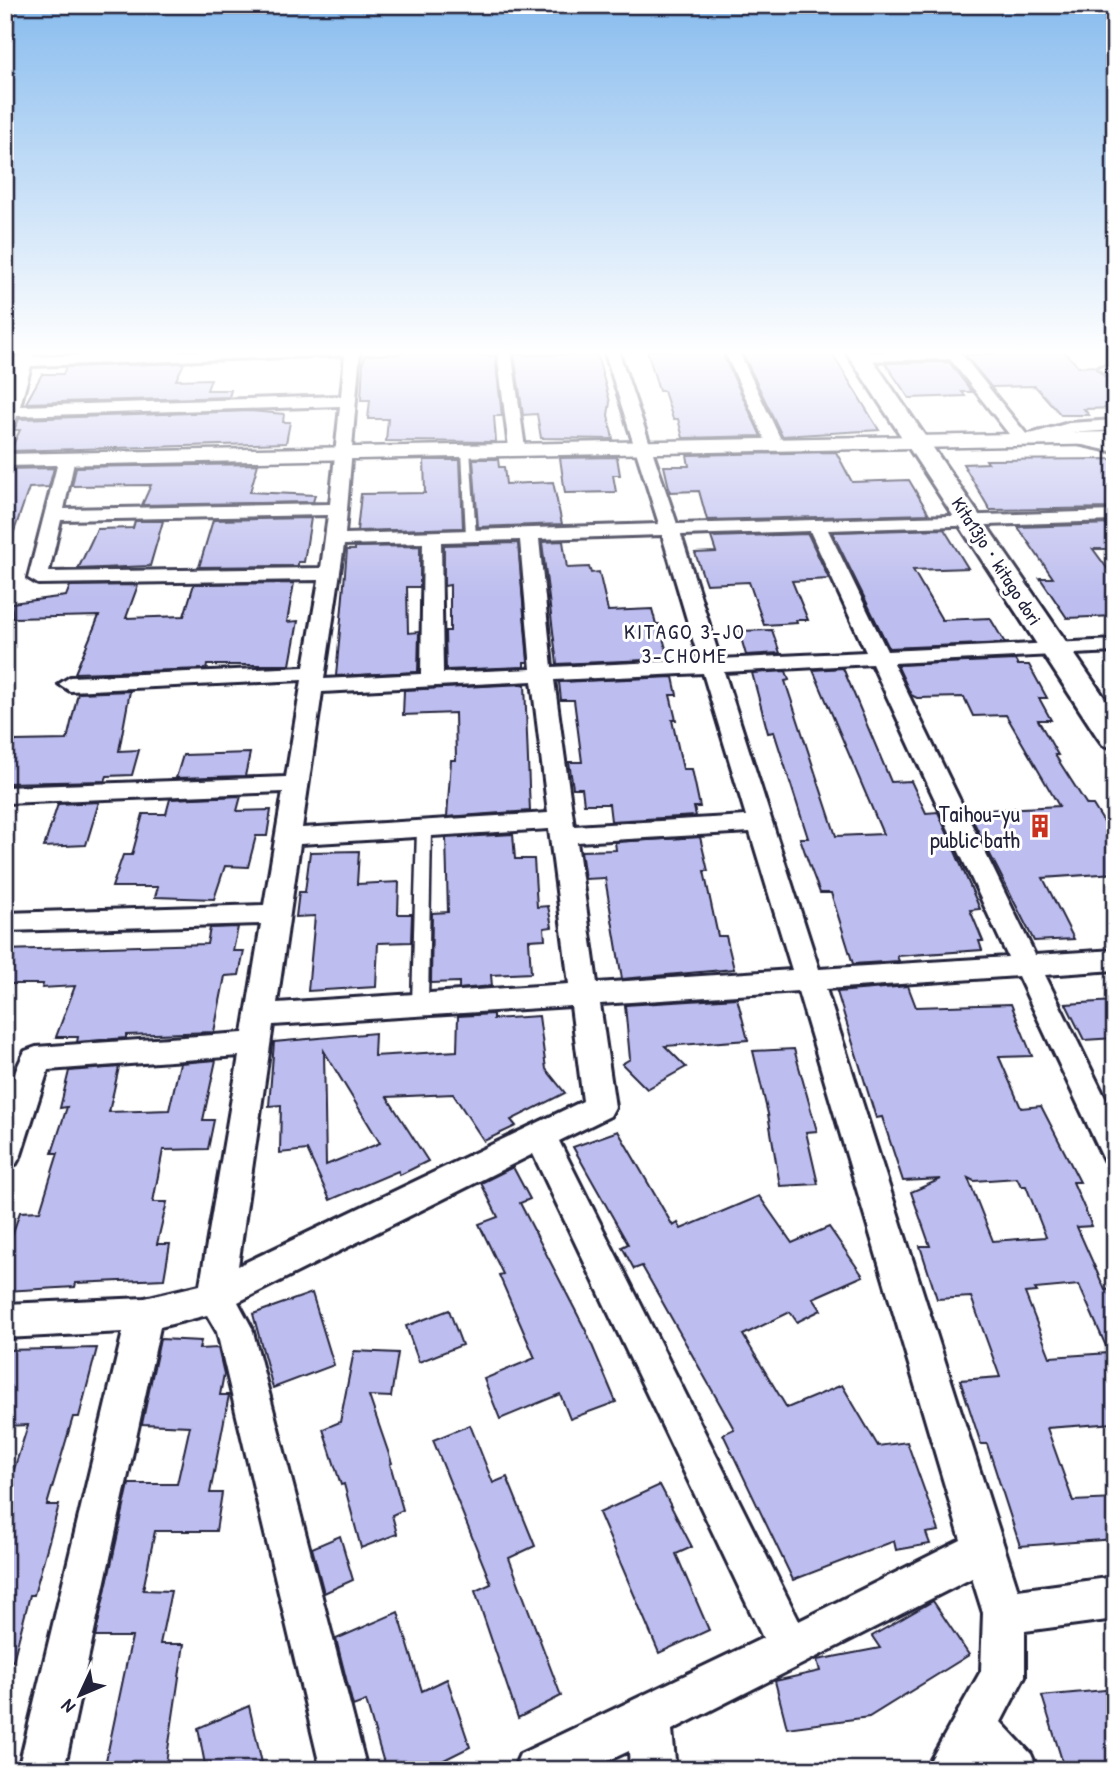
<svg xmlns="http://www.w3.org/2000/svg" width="1120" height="1775" font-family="'Patrick Hand',sans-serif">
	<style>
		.building { fill: #bdbdef; stroke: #22223b; stroke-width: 2; fill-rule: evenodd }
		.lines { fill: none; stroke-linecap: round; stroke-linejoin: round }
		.service-casing { stroke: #22223b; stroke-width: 5 }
		.minor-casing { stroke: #22223b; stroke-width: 6 }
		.tertiary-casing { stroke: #22223b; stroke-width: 5 }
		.secondary-casing { stroke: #22223b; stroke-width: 6 }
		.service { fill: #fff; fill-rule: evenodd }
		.minor { fill: #fff; fill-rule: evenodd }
		.tertiary { fill: #fff; fill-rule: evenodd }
		.secondary { fill: #fff; fill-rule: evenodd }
		.labels { text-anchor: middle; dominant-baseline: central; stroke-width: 6; stroke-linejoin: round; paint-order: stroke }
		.far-street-label { font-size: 19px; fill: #22223b; stroke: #fff }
		.far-neighbourhood-label { font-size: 21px; letter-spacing: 2px; fill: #22223b; stroke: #fff }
		.poi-label { font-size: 23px; fill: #22223b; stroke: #fff; text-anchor: end }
	</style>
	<rect width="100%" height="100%" fill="#fff"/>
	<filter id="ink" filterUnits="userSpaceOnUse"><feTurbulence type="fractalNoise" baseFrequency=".0143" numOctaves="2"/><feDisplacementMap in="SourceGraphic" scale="14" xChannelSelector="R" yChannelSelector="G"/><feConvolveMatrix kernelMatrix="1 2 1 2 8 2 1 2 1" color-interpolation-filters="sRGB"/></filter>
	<g filter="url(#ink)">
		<g class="building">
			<path d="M403,350H477V356H495L502,416H494L496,442L386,441L388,419H368L370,400H361L363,363L365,355L399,354Z"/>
			<path d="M647,350H721L761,436L683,438L678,419H673L664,391H659Z"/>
			<path d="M741,350H830L879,430L782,436Z"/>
			<path d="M1062,350L1079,367L1094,366L1115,387V408L1084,409L1089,415H1061L1035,386L991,387L965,355Z"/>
			<path d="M597,354L610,402L608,415L613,439L541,438L537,414L523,415L514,355Z"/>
			<path d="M949,362L972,392H962L965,396L909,398L885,363Z"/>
			<path d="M184,363L176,380L211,379L207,390H231L229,397L26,403L42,374H63L66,367Z"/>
			<path d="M250,411L284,414L283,422H290L286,443L10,451L20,430H14L19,419Z"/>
			<path d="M836,452L852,482L909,480L929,514L707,520L699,491L670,492L664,466H689L687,455Z"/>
			<path d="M617,457L620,475H613L616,492L565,493L560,458Z"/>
			<path d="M473,459H498L499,467H504L506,484L553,482L562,524L478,527Z"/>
			<path d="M1115,459V508L990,510L963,464L988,463L986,460Z"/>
			<path d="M424,460H460L463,528L357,531L361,494L425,493Z"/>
			<path d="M258,464L250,492L315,495L313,502L142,505L151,485L72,486L76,467Z"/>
			<path d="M54,468L49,487L29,488L9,546H5V469Z"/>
			<path d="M311,518L304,562H298V566L199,567L213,520Z"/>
			<path d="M135,521H163L150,566L78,569L97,529L133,528Z"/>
			<path d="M1115,524V549H1093L1115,579V616L1067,618L1040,578H1053L1018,527Z"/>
			<path d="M944,529L968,568L913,570L942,620L990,618L1005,643L889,648L832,532Z"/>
			<path d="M808,534L829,579L792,581L808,620H796L797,623L764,625L749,582L706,584L695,553L716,552L711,537Z"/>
			<path d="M563,541L567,568L589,567L591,573L599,572L608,611L652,609L656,624H659L669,659L557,664L542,542Z"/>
			<path d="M518,543L528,662H524V667L446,670L445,631H450V585L444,586V545Z"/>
			<path d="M420,546V587H407L408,633L419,632L418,672L336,676L347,550H355V547Z"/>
			<path d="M294,583L287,622L298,621L290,665H207L206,669L75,673L99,616L13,618L11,603L66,596L70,586L138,585L126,618L184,616L194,584Z"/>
			<path d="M772,630L780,653L746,655L739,631Z"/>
			<path d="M1015,660L1018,665H1029L1047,698H1039L1051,720H1038L1058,755H1055L1087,805H1093L1115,840V873L1043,878L1074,939L1034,941L968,811L1059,806L1006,715L973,716L964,697L917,698L911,695L897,665Z"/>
			<path d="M843,668L891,782L911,781L926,813L938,812L980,909L970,910L983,941H979L982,950L897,956L899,961L853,964L831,893H820L809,864L800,838H808L774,732L768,733L752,673L786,671L789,680L785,681L836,836L883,834L813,670Z"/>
			<path d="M673,677L677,695H670L676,720H672L683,769H692L700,807H694L696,816L611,821L609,804H584L582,788H573L569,762H582L574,700H561L559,682Z"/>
			<path d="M525,684L530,811L447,817L451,760H456L455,713L403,715L404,690Z"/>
			<path d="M130,691L119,751L139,750L132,775L107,776L105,781L5,783V762L15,741L67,740L78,693Z"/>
			<path d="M250,753L245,776L176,778L183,755Z"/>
			<path d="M241,796L237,811L271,810L267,836H256L248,867L225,866L214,899L155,897L158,887H112L123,855H132L143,814H166L170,799Z"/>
			<path d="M99,802L86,845L44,847L58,804Z"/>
			<path d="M513,834L515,859H534L537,907L548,906L552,927L544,928L545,939L529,940L531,973L491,975L492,986L459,989V982L431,983L432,913L448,912L446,838Z"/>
			<path d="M700,837L708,871H704L718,936H726L734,969L622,979L605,878L585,879L581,851L616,850L615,842Z"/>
			<path d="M359,851L357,884L399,882L398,914H412L411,942L378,943L376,987L308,991L315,916L296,917L299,892H305L310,852Z"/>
			<path d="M238,927L233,951H244L239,975L225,976L214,1032L126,1035V1038L77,1042L78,1037H56L75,986L42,988L43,984H5V950L207,944L210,928Z"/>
			<path d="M908,986L916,1007L1011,1004L1032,1056L999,1057L1021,1108L1041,1106L1080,1182H1073L1092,1226L1077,1227L1105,1290L1115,1289V1423L1047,1428L1073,1501L1115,1499V1539L1020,1546L987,1444H981L960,1380L1000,1377L971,1297L937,1299L920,1246H930L911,1192L941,1179L903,1181L882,1117L876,1118L837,992ZM968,1178L974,1181L1017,1178L1021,1186H1026L1046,1237L993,1241ZM1079,1285L1109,1353L1050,1357L1025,1293L1037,1292L1035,1289Z"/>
			<path d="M737,998L748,1040L665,1046L686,1067L647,1089L622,1064L630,1059L625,1005Z"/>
			<path d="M1115,1001V1038L1084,1040L1066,1004Z"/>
			<path d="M493,1014V1019L539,1016L546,1069L565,1093L511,1120L516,1126L484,1141L453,1094L387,1097L428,1161L400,1175L398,1171L330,1200L307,1150L280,1153L281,1105L269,1106L274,1042L375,1033L374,1056L457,1051L458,1016ZM324,1051L380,1143L326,1165Z"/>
			<path d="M794,1049L817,1131L806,1132L818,1184L780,1186L768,1114L753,1051Z"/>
			<path d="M216,1060L203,1120H214L208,1149L163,1150L153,1202H167L157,1244H170L164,1279L76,1283L75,1287L5,1291V1256L20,1212L40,1211L58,1153H52L67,1107L60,1108L69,1071L119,1067L109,1112L169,1110L180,1063Z"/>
			<path d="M618,1131L673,1226L678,1223L681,1229L759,1196L792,1243L829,1227L863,1276L813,1298L821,1310L797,1322L790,1312L743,1335L787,1408L842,1385L878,1446L907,1442L939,1531L926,1533L930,1544L896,1550L894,1541L793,1580L723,1434L734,1429L642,1266L634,1269L622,1247L628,1244L573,1147Z"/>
			<path d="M513,1167L530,1199L520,1203L586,1331L616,1402L570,1419L560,1394L500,1419L484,1379L535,1358L499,1275L503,1274L479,1224L498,1217L481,1183Z"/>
			<path d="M312,1293L334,1365L273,1388L253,1314Z"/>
			<path d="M449,1310L462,1345L419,1362L406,1326Z"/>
			<path d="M160,1339L201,1341L199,1349L218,1348L224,1374L220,1395H229L210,1493H222L216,1531H155L143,1590L171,1591L160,1644H184L165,1770H104L132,1637H95L129,1484H177L190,1426L142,1424Z"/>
			<path d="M97,1348L79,1417H73L47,1505H59L34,1595H30L13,1661L5,1660V1498L28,1425L5,1426V1350Z"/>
			<path d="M354,1351L398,1353L391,1397L369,1396L392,1463L390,1464L403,1510L392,1515L397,1534L361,1548L344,1484L341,1485L323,1429L340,1422Z"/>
			<path d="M470,1425L493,1483L507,1477L535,1546L509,1558L561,1696L518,1718L475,1591L491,1584L433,1440Z"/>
			<path d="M660,1485L692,1547L676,1554L709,1630L659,1653L599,1513Z"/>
			<path d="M340,1536L353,1580L324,1593L312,1548Z"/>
			<path d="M933,1601L969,1655L869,1717L787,1728L775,1681L820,1671L817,1660L880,1648L872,1636Z"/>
			<path d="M398,1612L422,1691L447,1679L470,1747L424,1770H386L366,1701L353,1706L336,1639Z"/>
			<path d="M1115,1689V1770H1065L1042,1696Z"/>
			<path d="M249,1706L262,1763L248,1770H206L198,1728Z"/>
		</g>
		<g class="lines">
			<g class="service-casing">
				<g id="service">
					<path d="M466,447L470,450L476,536L471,539L466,536L462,450Z"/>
					<path d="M424,825L431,829L428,1004L425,1008H415L412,1004L417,829Z"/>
				</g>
			</g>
			<g class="minor-casing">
				<g id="minor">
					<path d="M21,350H35L33,357L235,350H360L345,534L659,524L604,350H618L677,524L1115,511V521L828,530L887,651L1115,640V652L893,663L1035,955L1115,950V970L1045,975L1115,1118V1164L1104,1160L1018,976L826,989L1018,1590L1115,1577V1619L1025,1631V1676L1001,1722L1031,1754L1038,1770H984L977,1763L973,1770H925L981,1671L983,1613L972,1578L672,1730L676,1770H630L629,1751L588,1770H513L520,1754L763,1638L533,1154L238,1302L252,1328L367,1770H321L217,1332L207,1315L160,1327L64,1770H18L123,1332L5,1338V1304L145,1298L200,1285L239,1056L48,1070L21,1155L16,1164L5,1168C5,1125 4,1090 25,1051L36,1047L243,1033L261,924L5,931V913L264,905L283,792L5,803V787L286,777L302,680L70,691L59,684L70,677L304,667L319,580L38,584L28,578L59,458L67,453L75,458L64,509L330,504L340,406L17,416L12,429L6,431L5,402L16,366H5V358L19,357ZM345,355L341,396L20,406L31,366ZM328,515L321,568L49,572L61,520ZM810,531L866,652L720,659L681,535ZM662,535L699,660L552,667L539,539ZM520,540L531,669L443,673L441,542ZM423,543L421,674L324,679L344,545ZM872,664L1008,957L819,969L724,672ZM703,673L746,816L574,826L554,680ZM532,681L548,813L302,828L322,692ZM549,829L569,984L277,1003L300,844ZM750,832L792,970L597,983L577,842ZM798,991L961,1540L799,1621L559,1141L610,1116L615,1107L600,1004ZM571,1006L583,1101L238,1266L273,1025Z"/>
					<path d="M497,350H511L525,448L517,453L509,448Z"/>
					<path d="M724,350H738L783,444L781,448H769L767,444Z"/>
					<path d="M952,350L959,351L1027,435L1069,423L1115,420V430L1070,433L1031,444L1016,443L950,359L861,361L854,357L861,353Z"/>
					<path d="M1115,363V381L1098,368Z"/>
					<path d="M1070,433L1115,442V452L1064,441L1062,438Z"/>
				</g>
			</g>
			<g class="tertiary-casing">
				<path id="tertiary" d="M1115,432V444L5,466V454Z"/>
			</g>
			<g class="secondary-casing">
				<path id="secondary" d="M845,350H866L1115,713V748L1103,745L1098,738Z"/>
			</g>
			<use href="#service" class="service"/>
			<use href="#minor" class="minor"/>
			<use href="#tertiary" class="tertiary"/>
			<use href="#secondary" class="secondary"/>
		</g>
	</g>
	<linearGradient id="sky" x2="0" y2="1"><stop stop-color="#89bcee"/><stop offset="0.59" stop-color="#fff"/><stop offset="1" stop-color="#fff" stop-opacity="0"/></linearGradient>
	<rect width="1120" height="598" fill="url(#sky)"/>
	<defs>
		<g id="building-bare" transform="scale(1.89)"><path d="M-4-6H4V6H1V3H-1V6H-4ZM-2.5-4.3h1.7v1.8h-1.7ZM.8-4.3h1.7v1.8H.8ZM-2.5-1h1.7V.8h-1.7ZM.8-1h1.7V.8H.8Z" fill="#c8321e" stroke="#fff" stroke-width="2.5" paint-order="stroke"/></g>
	</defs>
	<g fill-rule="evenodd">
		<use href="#building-bare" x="1040" y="826"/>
	</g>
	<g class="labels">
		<g class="far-street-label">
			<text transform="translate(997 561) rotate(57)">Kita13jo・kitago dori</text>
		</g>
		<g class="far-neighbourhood-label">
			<text x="685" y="631">KITAGO 3-JO<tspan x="685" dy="24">3-CHOME</tspan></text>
		</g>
		<g class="poi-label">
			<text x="1020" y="813">Taihou-yu<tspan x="1020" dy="26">public bath</tspan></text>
		</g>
	</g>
	<rect width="1120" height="1775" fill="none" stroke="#fff" stroke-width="28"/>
	<rect x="14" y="14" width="1092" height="1747" fill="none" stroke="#22223b" stroke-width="2.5" filter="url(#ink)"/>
	<g transform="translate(80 1695) rotate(226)" stroke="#ffffff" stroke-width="5" paint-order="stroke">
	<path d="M0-5L12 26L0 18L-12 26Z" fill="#22223b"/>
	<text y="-10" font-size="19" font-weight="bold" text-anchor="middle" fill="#22223b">N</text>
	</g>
</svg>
